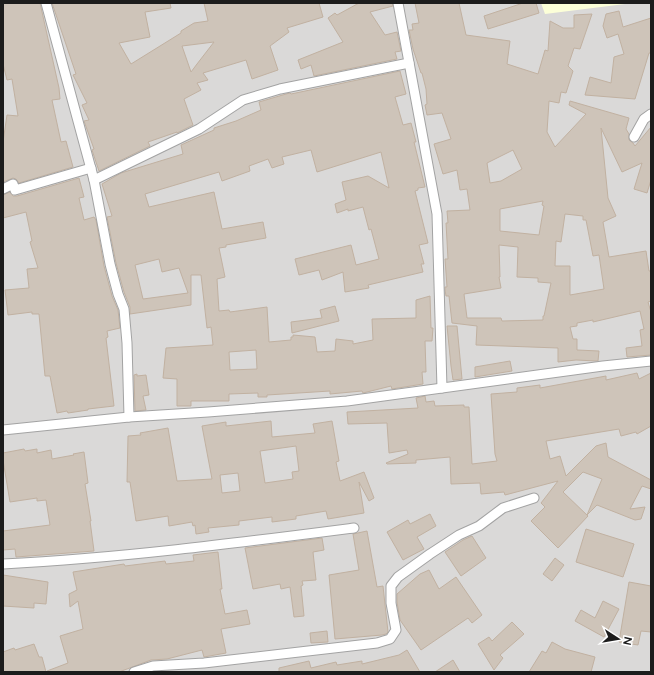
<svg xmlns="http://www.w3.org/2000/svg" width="654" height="675" font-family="Figtree,sans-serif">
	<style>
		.residential { fill: #dad9d8 }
		.education { fill: #fcffd8 }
		.building { fill: #cec4b9; stroke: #c1b1a1; fill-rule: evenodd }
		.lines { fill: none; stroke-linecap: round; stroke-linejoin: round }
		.minor-casing { stroke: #a3a3a3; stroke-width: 11 }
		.minor { stroke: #fff; stroke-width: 9 }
	</style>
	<rect width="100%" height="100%" fill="#eeebe0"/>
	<rect class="residential" x="3" y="3" width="648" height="669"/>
	<path class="education" d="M541,3H633L545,14Z"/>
	<g class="building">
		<path d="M3,3H40L59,88L60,99L52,100L61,142L66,141L73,167L19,183L16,179L13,178L3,182V142L7,115L18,116L12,79L7,80L3,64Z"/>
		<path d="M52,3H170L171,8L145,12L150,37L119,43L131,64L181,33V31L194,23L208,21L204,3H319L323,17L287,28L289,32L270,46L278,70L252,79L246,60L203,73L208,80L197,83L201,90L184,99L193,125L177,133V132L148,142L150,146L99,171L92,150L94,149L84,121L89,120L82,105L87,103L73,75L76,74ZM214,42L197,64L191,72L182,46Z"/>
		<path d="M359,3H392L393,6L370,12L385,35L397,32L401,51L395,52L397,59L314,76L311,65L301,69L298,60L343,42L328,18L335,13L337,15Z"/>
		<path d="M415,3H459L466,35L510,41L507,64L538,74L545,50L548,51L550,21L563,28H574V15L592,14L580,49L574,48L568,66L573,71L566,93L561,92L559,103L549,101L547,132L555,147L586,114L569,105L570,101L629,118L626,129L629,134V140L633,143L635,146L651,127V180L647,193L634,189L642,163L622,172L601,128L608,198L616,216L603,222L609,257L646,251L649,271H651V301L648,302L651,312V355L627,357L626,348L642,346L640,330L644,329L640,311L593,322V320L577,323V326L570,327L573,339H577V350L599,351L598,361H597L576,360L558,362V348L476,345L477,326L452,323L449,296H446L445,290V287H447L445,259H448L446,223H448L447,211L470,210L467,189L460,190L457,170L443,174L434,144L451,139L442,113L427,115L425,105L427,104L426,89L422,73H421L413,49L409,30H413L412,24L419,23ZM513,150L522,169L501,181L490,183L487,163ZM543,201L542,205L544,206L539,235L500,231V209ZM565,214L583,216V220H586L593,256L599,255L604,289L570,295V266H555L556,241L561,242ZM499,245L518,247L517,277L538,278V282L551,283L544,316H543V320L502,321L501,318H467L464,294L501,288L499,277H500Z"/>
		<path d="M523,3H536L539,13L488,29L484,16Z"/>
		<path d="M619,11L623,27L651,18V53H649L635,99L585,95L590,77L611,83L614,57L624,54L618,34L607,38L603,26L606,14Z"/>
		<path d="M400,71L406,94L395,97L403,125L411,123L416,142H414L425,187L418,188V190L415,191L428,243L419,245L424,264H421L423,272L368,285L369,288L345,292L343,272L322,280L319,270L299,275L295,259L351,245L356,265L379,259L371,229L369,230L363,207L348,211V209L337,213L335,204L346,200L342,182L368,176L389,188L381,152L317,172L311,150L282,157L284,164L272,168L268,159L249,166L250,171L222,181L219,172L145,194L149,207L214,192L222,229L263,222L266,238L226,245V247L219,248L225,277L217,279L219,311L229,310L230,312L267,307L269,342L291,340V337H293V335L315,337L317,352L335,351L336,339L353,341V344L373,340L372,319L416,318V300L430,296L431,328H433L432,341H425L426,372H422L423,384L392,389L391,386L363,393L362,391L330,394V391L267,395V397H258V393L229,394V401H191V406H177V379L163,378L166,348L213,345L211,327L207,328L201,275H191V305L130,314V307L124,292L116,263L107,217L112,216L102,184L121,173L183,154L181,145L214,130V128L236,121L261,110L259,102L286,94L290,93L291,94ZM159,259L162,272L179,268L188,293L143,299L135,265ZM256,350L257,369L230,370L229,352Z"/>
		<path d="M79,178L84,197L79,198L84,220L94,217L96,220L104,266L112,296L118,310L120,328L107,331L108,337L106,338L114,406L88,409V410L68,413L67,411L57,413L50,376H45L39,314H32V312L8,315L5,290L29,288L27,269L38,268L30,242L32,241L26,212L3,218V195L10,192L13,196H17Z"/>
		<path d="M335,306L339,321L292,333L291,322L322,318L320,310Z"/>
		<path d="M447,326H457L462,379L453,380L451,366Z"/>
		<path d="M510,361L512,371L475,377V367Z"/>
		<path d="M637,373L639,379L651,373V426L637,434L636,432L621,436L619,429L546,441L550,459L560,456L566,476L596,446L606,443L608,457L651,480V489L642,486L630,509L645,507L641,519L635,520L597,505L587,515L602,479L583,472L563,492L588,516L558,548L531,521L545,507L541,503L558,481L505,495L504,492L481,494L480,483L451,484L450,457L416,460V463L387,464L386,463L408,454L407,450L389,453L387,423L348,424L347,412L418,408L416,398L425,396L426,402L434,401L435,406L464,405V407H469L472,464L497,461L495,454L491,394L517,392V388L540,385V388L606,376V380Z"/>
		<path d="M137,374V376L146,375L149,395L143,396L146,410L135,411L134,375Z"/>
		<path d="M271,421L272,437L315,433L313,424L332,421L339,461L336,462L340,481L364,472L374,498L369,501L359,482L364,513L328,519L326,511L296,516V519L272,522V517L239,521V525L208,528L209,532L196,534L195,525L193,526L192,522L169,526L168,516L136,521L130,482H127L128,436L141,435L140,433L168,428L177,481L212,479L202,426L226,422V426ZM296,446L299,471L292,472L293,479L265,483L260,451ZM238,473L240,491L222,493L220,475Z"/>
		<path d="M24,449L25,451L37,449V453L51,450L52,459L74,455L73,454L84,452L88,483L85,484L91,521H90L94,551L16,557L15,549L3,550V531L50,525L46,500L37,501V498L10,502L3,460V453Z"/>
		<path d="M430,514L436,526L417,537L424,549L403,560L387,532L408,520L410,524Z"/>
		<path d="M586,529L634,544L623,577L576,562Z"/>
		<path d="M367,531L377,587L383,586L388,632L386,634L382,635L335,639L329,575L359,570L353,534Z"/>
		<path d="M472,536L486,558L461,576L445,552L463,540Z"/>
		<path d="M322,538L324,550L313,552L316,580L302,581L303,585L301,586L304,616L294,617L290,587L281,589L280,584L253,589L245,548Z"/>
		<path d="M218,552L222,589H220L225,614L247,610L250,624L221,629L226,653L204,657L202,650L167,659L151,660L119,672H47V671L68,663L60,636L83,629L78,601L70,607L69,594L77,590L73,572L124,564L125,566L165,561L166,564L194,561L193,555Z"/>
		<path d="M555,558L564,565L552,581L543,574Z"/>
		<path d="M429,570L439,589L456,577L482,615L472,623L468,618L421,650L400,620L397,602V594L420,574Z"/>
		<path d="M3,575L48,582L46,604L34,603V608L3,606Z"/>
		<path d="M629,582L651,586V632L641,631L638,645L619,642Z"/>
		<path d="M603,601L619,609L604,637L575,621L581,610L595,618Z"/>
		<path d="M512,622L524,634L500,655L503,658L494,670L478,644L489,637L492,641Z"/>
		<path d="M327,631L328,642L311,643L310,633Z"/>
		<path d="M552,642L565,649L595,657L591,672H529L542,651L546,653Z"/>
		<path d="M34,644L39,657H42L46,672H3V652L14,648L15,650Z"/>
		<path d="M407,650L420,672H279V668L309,661L311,668L336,662L337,665L362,661V664L399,655Z"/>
		<path d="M453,660L460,672H435Z"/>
	</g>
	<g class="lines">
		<g class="minor-casing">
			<g id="minor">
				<path d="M46,3L94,180L110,264L118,294L124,309L127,343L129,417"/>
				<path d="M398,3L437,214L442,388"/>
				<path d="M634,137L644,119L651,114"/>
				<path d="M94,180L199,129L243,100L280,89L409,63"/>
				<path d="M3,189L13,184L15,190L91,168"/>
				<path d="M3,430L129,417L208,412L347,401L603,366L651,361"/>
				<path d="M3,564C121,558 237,543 354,528"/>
				<path d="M134,672L153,666L204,663L377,643L390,639L396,630L391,603V586L398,577L430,554L459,535L479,526L503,508L534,498"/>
			</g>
		</g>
		<use href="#minor" class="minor"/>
	</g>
	<rect width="654" height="675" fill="none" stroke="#1c1c1c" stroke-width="8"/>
	<g transform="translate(618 639) rotate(102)" stroke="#ffffff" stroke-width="3" paint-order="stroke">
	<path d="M0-3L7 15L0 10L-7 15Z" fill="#1c1c1c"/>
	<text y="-6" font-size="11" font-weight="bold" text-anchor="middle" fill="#1c1c1c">N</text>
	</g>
</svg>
